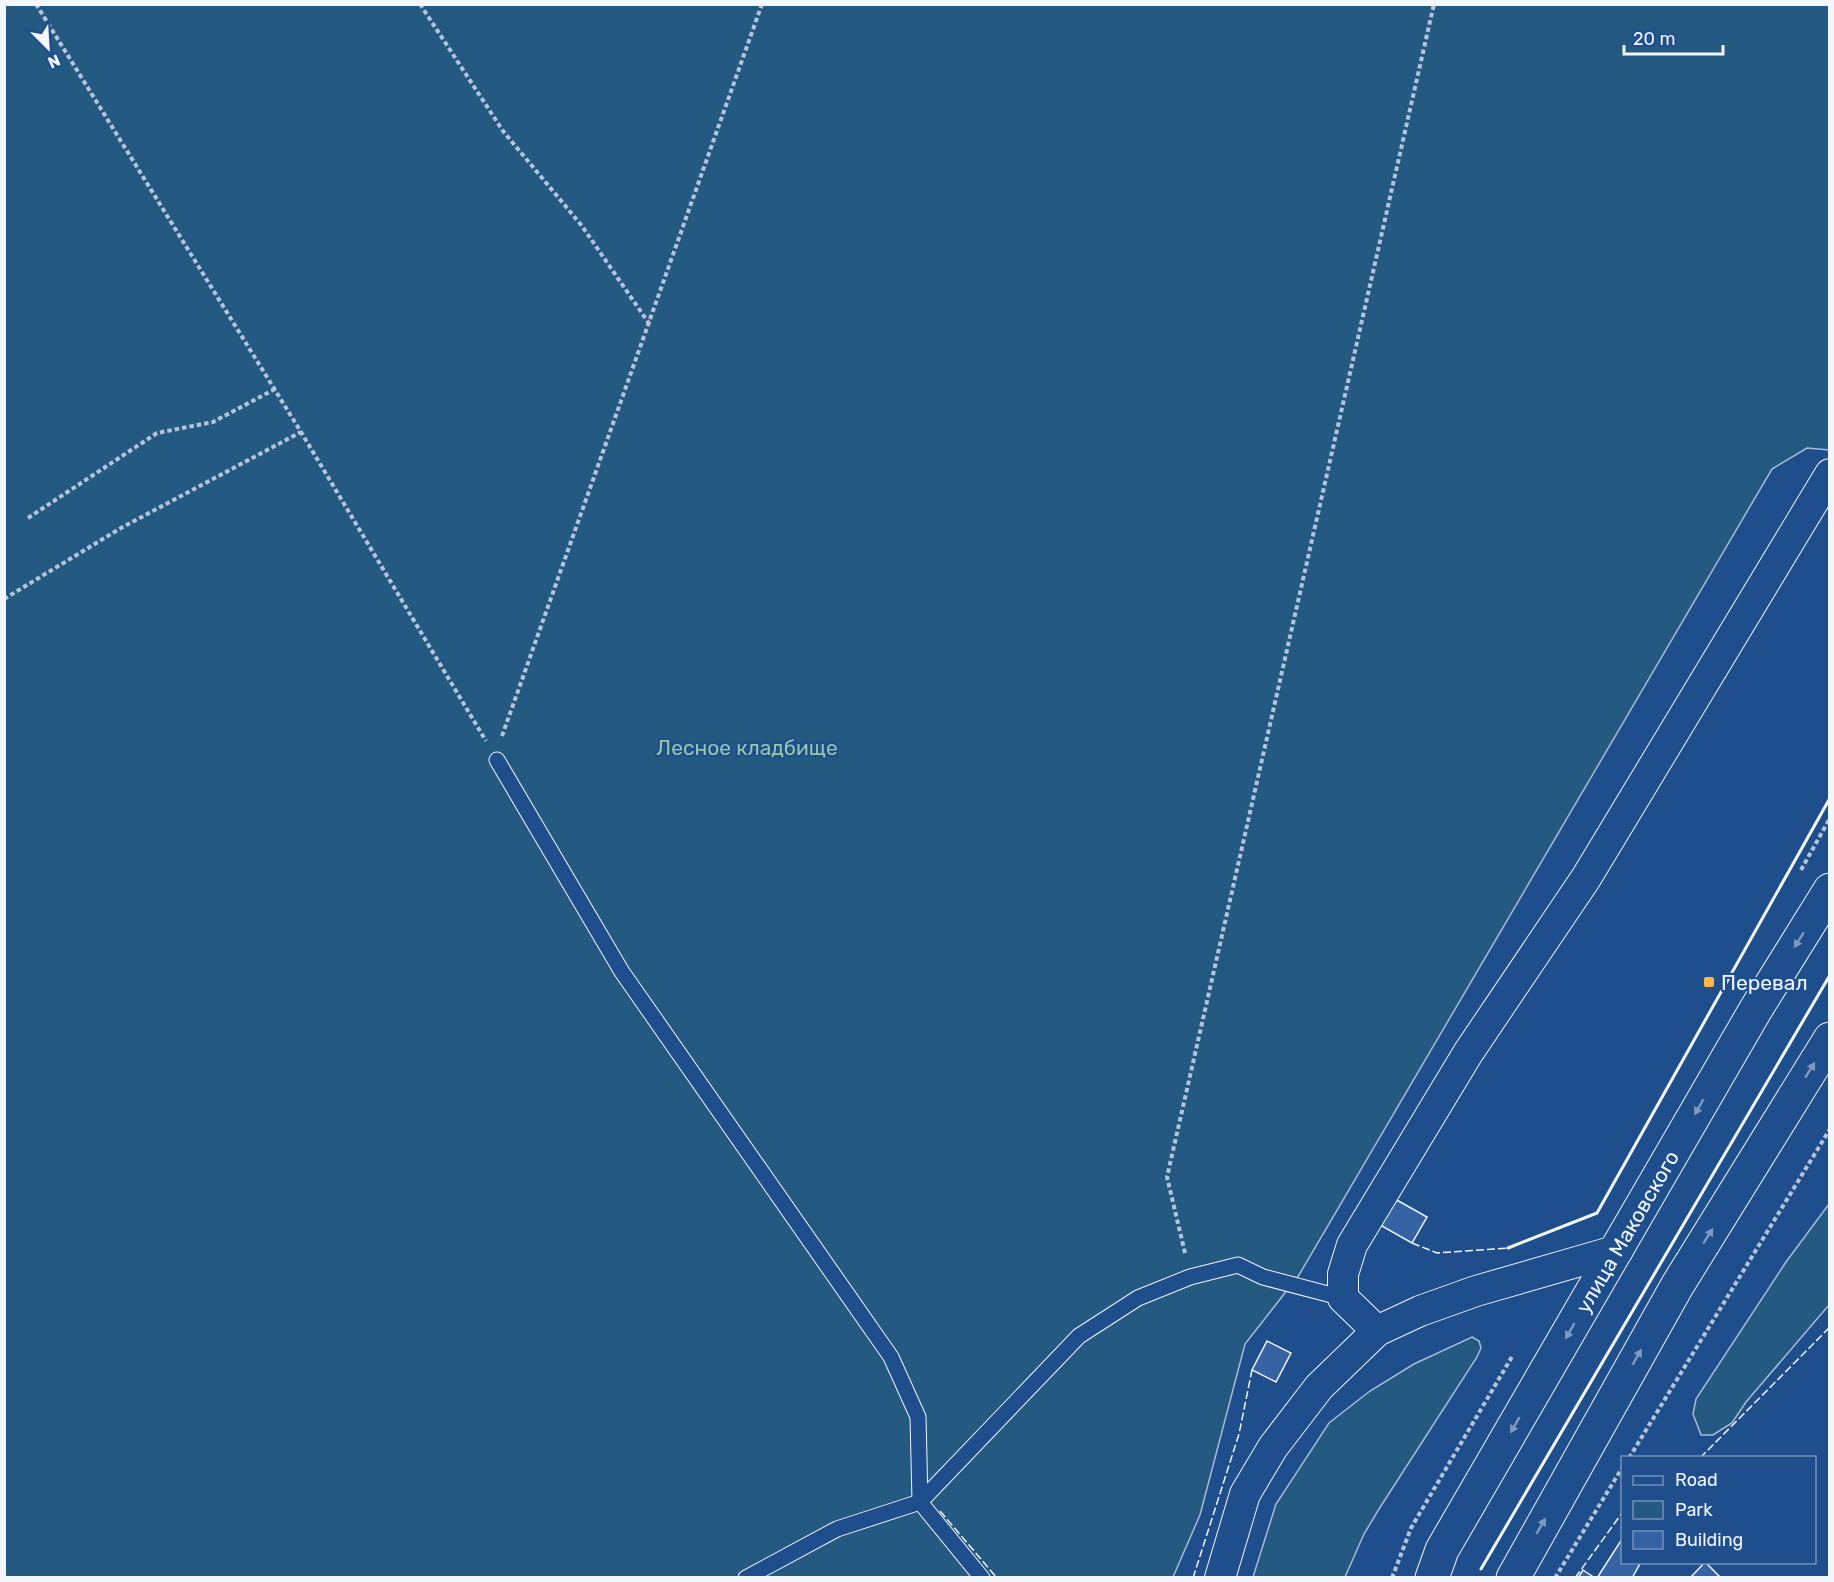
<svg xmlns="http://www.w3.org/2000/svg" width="1834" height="1582" font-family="Rubik,sans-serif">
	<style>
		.green { fill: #245a82; stroke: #a8bbd7; stroke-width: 1.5 }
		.building { fill: #3563a3; stroke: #f2f6ff; stroke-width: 1.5 }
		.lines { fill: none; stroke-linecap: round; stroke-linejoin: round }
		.service-casing { stroke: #f2f6ff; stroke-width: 17 }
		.minor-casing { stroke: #f2f6ff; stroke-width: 32 }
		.trunk-casing { stroke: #f2f6ff; stroke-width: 35 }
		.path { stroke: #b3c4dc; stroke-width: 4; stroke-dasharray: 4.5 3; stroke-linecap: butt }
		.service { stroke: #1f4e8c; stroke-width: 15 }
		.minor { stroke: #1f4e8c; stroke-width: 30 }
		.trunk { stroke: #1f4e8c; stroke-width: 33 }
		.fence { stroke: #f2f6ff; stroke-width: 1.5; stroke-dasharray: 8 3; stroke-linecap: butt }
		.wall { stroke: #f2f6ff; stroke-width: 3 }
		.oneway { fill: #7e9ac0 }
		.poi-dot { fill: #ffb74d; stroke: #1f4e8c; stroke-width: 2 }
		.labels { text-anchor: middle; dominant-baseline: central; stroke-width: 4.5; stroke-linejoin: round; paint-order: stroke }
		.park-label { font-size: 21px; fill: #97c8a6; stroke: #1f4e8c }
		.poi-label { font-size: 21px; fill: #f2f6ff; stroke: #1f4e8c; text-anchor: start }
		.street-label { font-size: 21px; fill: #f2f6ff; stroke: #1f4e8c }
	</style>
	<rect width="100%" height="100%" fill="#1f4e8c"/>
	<g class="green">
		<path d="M5,5H1829V450L1807,448L1772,469L1299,1275L1245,1344L1200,1515L1173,1577L5,1578Z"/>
		<path d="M1829,1204V1305L1746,1402L1732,1423L1713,1435H1701L1693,1414L1696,1399L1786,1262Z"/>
		<path d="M1472,1337L1479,1341L1481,1348L1477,1357L1379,1509L1364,1534L1345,1577H1253L1276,1504L1329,1423L1370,1391L1414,1364Z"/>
	</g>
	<g class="building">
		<path d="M1395,1199L1427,1217L1412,1243L1380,1225Z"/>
		<path d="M1267,1341L1291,1353L1276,1382L1252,1370Z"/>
		<path d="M1622,1539V1562H1641L1632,1578H1597Z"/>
		<path d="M1705,1562L1721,1578H1690Z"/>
		<path d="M1583,1570L1595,1578H1578Z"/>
	</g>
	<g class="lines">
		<g class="service-casing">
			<g id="service">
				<path d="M497,760L622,972L891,1357L918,1417L920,1502L982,1578"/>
				<path d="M746,1578L837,1529L920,1502L1079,1336L1138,1298L1190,1277L1238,1265L1263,1277L1343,1298"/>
			</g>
		</g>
		<g class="minor-casing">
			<g id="minor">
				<path d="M1377,1331L1343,1298V1274L1352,1245L1468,1053L1586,878L1830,474"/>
				<path d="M1220,1578L1245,1494L1273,1447L1319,1387L1377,1331L1420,1311L1476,1291L1618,1250"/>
			</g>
		</g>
		<g class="trunk-casing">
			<g id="trunk">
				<path id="s1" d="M1432,1578L1442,1550L1756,1009L1830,890"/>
				<path d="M1513,1578L1677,1286L1830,1039"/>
			</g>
		</g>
		<g class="path">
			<path d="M36,4L301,432L486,741"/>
			<path d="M420,4L503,131L582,226L650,325"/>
			<path d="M28,518L157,433L213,422L275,389"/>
			<path d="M4,599L121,528L301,432"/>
			<path d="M502,736L762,4"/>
			<path d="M1801,870L1830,818"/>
			<path d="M1185,1253L1167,1177L1434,4"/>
			<path d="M1629,1458L1830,1129"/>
			<path d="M1392,1578L1411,1528L1513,1355"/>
			<path d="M1555,1578L1622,1468"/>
		</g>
		<use href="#service" class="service"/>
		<use href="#minor" class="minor"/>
		<use href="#trunk" class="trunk"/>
		<g class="fence">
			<path d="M1412,1243L1437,1253L1508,1248"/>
			<path d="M1700,1458L1830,1327"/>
			<path d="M940,1511L997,1578"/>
			<path d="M1193,1578L1239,1434L1252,1370"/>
			<path d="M1575,1578L1622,1513"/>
		</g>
		<g class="wall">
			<path d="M1508,1248L1597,1213L1830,798"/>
			<path d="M1481,1569L1830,975"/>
		</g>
	</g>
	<defs><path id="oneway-solid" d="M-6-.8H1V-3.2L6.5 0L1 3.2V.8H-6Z" transform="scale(1.5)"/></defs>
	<g class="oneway">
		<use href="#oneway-solid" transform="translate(1799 940) rotate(122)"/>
		<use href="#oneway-solid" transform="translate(1810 1070) rotate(-58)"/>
		<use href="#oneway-solid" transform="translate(1699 1107) rotate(120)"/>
		<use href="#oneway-solid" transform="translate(1708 1236) rotate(-58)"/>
		<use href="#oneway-solid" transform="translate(1570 1331) rotate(120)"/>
		<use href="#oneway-solid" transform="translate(1637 1357) rotate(-60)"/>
		<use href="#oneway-solid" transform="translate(1515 1425) rotate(120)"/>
		<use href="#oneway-solid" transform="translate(1541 1526) rotate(-60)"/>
	</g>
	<rect class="poi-dot" x="1703" y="976" width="12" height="12" rx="3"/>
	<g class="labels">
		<g class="park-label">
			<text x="747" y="747">Лесное кладбище</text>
		</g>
		<g class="poi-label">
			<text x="1721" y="982">Перевал</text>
		</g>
		<g class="street-label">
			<text stroke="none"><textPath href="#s1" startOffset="398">улица Маковского</textPath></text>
		</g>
	</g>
	<rect width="1834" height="1582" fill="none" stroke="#f2f6ff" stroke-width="12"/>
	<rect x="1621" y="1456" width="195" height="108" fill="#1f4e8c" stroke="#7391ba" stroke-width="1.5"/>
	<rect x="1633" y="1476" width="30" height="9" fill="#1f4e8c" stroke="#7391ba" stroke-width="1.5"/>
	<text x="1675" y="1486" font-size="18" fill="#f2f6ff">Road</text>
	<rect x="1633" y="1501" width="30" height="18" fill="#245a82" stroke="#7391ba" stroke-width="1.5"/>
	<text x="1675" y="1516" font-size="18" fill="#f2f6ff">Park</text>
	<rect x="1633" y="1531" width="30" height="18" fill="#3563a3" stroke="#7391ba" stroke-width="1.5"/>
	<text x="1675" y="1546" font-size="18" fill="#f2f6ff">Building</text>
	<g transform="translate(48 48) rotate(156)" stroke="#1f4e8c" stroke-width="4.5" paint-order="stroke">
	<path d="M0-4.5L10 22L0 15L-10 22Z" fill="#f2f6ff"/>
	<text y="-9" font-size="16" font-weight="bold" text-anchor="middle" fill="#f2f6ff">N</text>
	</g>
	<path d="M1624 45v9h99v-9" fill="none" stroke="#f2f6ff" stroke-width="3"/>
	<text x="1633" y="45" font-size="18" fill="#f2f6ff" stroke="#1f4e8c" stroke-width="4.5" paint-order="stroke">20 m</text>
</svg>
